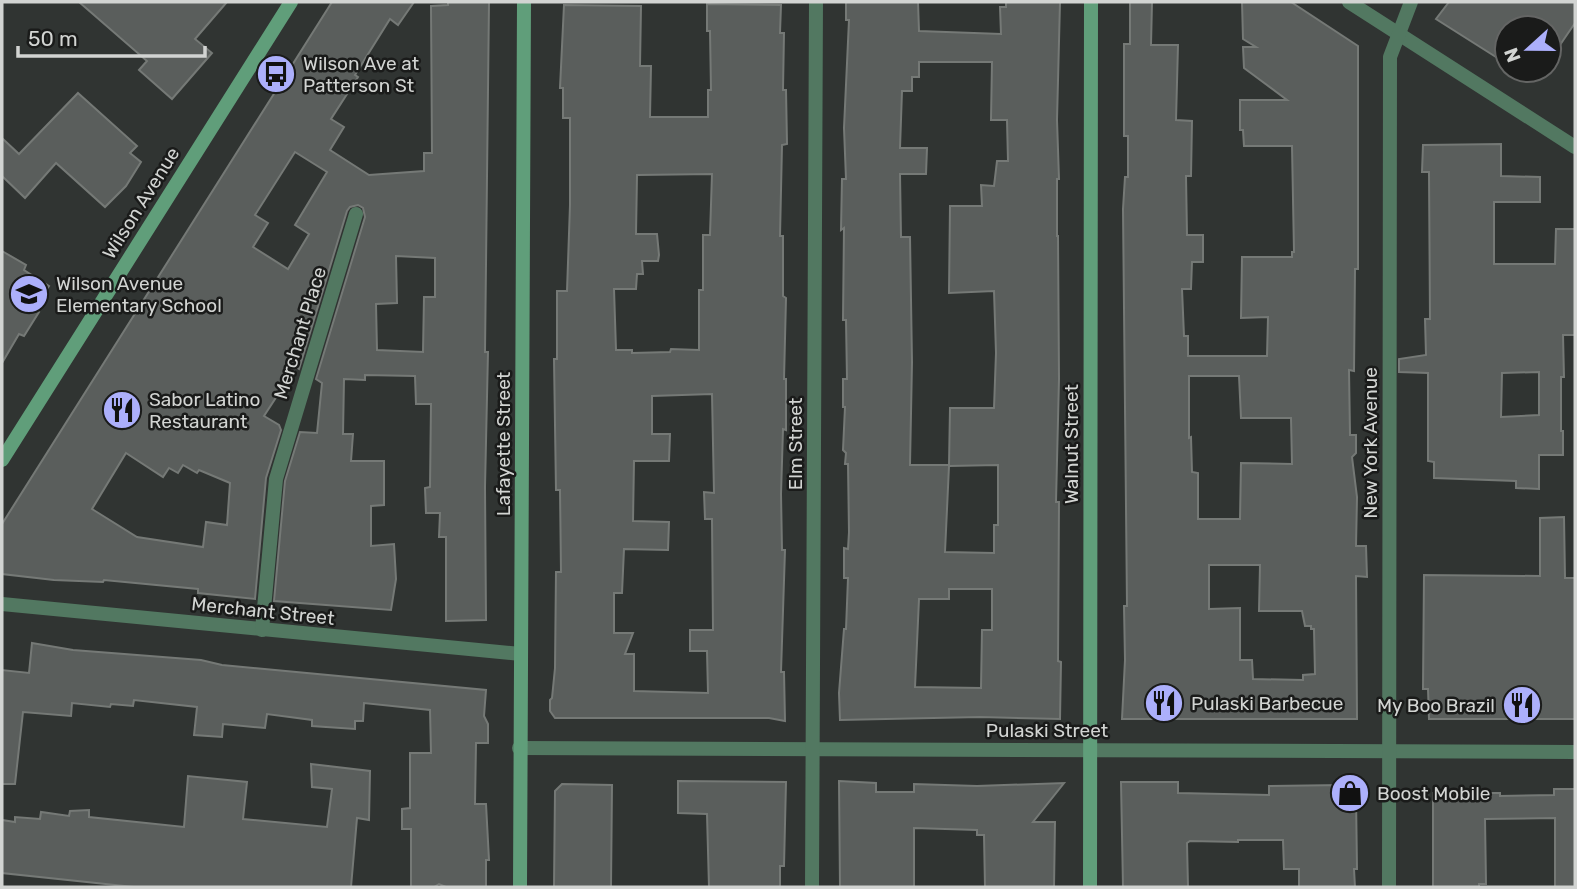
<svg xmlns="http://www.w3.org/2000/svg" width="1577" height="889" font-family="Rubik,sans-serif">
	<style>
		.building { fill: #5a5e5c; stroke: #757976; stroke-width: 2; fill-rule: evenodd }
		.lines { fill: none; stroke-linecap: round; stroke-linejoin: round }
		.street { stroke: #527861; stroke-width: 14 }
		.secondary { stroke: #609e7a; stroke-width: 14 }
		.labels { text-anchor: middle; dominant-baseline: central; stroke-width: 5; stroke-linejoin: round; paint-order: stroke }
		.poi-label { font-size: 19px; fill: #d2d4d2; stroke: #1a1b1a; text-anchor: start }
		.street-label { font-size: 19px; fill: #d2d4d2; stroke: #1a1b1a }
	</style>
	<rect width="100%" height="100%" fill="#303432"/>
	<g class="building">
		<path d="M79,2H227L195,39L212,53L172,99L139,70L147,61Z"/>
		<path d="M332,2H414L398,25L390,19L355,75L358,77L331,119L344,127L330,150L369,175L424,171V153H432L431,6L448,5V2H489L485,352H488L485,487L486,620L446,621V537H439L440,513H426L425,488L430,487L431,404H416L415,376L365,375V380L344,379L343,434H353L351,461H384V505L371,506V546L394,544L396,579L391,610L274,601L285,481L300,432L317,433L322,383L316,379L365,217L363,208L358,205L350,207L347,211L299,369L296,367L264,416L279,425L281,430L266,478L255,599L198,593V589L104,580L103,582L54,580L2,574V524ZM295,152L327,172L295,225L309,234L288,269L253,247L268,223L255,215ZM396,256L435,258V297H424L423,352L377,350L376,304L397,303ZM126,453L163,477L169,468L178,473L183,465L197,473L199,470L230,483L227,525L206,522L203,547L137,537L92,509Z"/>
		<path d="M846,2H918L919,31L1001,34L1000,7H1006V2H1060L1057,120L1059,179H1057V236H1058L1059,379L1056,502H1059L1058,661L1061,662L1060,719L980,717L840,720L839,693L844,629H846L848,578H844V548L848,549L849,532L848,464H845L846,453L843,450L845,407H843V379H847L846,320H843L844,228L841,230L842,179H846L844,128L849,20H846ZM919,62H992L991,120H1007L1008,161H997L994,186L981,185L982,206H950L949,293L994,291L996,353L994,408H950L949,465H910L912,362L910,237H901L900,174H926L927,148H900L902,91H912V77H919ZM998,465V525H994V553L945,552L949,466ZM949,589H992V630H982L981,688L915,687L919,599H949Z"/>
		<path d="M1130,2H1152L1151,45H1178L1176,120L1192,121L1191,176H1186L1187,235H1203V262H1192L1191,289H1182L1184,336H1188V356H1267L1268,317L1241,318L1242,257H1292V252H1294L1292,146H1244L1243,130H1240V100H1287L1244,68L1243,47H1256L1243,39L1242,2H1291L1358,46V269H1355L1354,371L1349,370L1350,435H1356V453L1352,457L1357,497L1356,546H1366L1367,577L1356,576L1357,719H1122L1125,660L1124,606H1127L1123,209L1125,177H1128V136H1124V44H1130ZM1189,376H1239L1241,418H1291L1292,464L1241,463L1240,519H1198V473L1192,472L1191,437L1189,438ZM1209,565H1260L1259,611H1302L1305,626H1311V629H1314L1315,674L1303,675V680L1253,679L1252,660H1240V608L1209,609Z"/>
		<path d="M1449,2H1575V23L1549,61V28H1507V64L1436,19Z"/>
		<path d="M707,4L781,5L780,33H784L783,90H786L787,144L782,145L780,236H783V296L786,298L784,379H786V430L783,429L781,494L782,550H785L781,672H784L785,721L769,718H555L550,711V700L552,698L555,668L556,572H561L560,490H556L554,359H557V291H567L570,205V118H563V88H560L564,5L641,6L640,66H651L650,117H708V90H711L710,31H707ZM712,174L710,235H703V290H699V350L671,349L670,352L632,353V350H616L614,289H636L637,274H643L642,261H658L659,255L657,234H636L637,175ZM712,394L714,493L704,492L705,519H712L713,630H690V651H707L708,693L634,691V654H625L633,633H614V593H622L624,549L668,550L669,522L633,521L634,461H669L670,434H652V396Z"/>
		<path d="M78,93L137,146L130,153L141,162L126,186L105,207L56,163L25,198L2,176V138L19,154Z"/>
		<path d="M1501,144V176L1540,177V202H1494V264H1555L1556,229H1575V335H1563L1564,377H1561V431H1563V455H1539V489L1516,488V481L1434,478V462L1428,461V373L1399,372V359L1426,355L1425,319H1430L1429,172H1422L1423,145ZM1539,372V415L1501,417L1502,373Z"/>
		<path d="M2,251L26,265L24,270L49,286L34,309L39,312L24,336L19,334L2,363Z"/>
		<path d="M1564,517L1565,578H1575V719H1429L1428,689H1423L1424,575L1540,576V518Z"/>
		<path d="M32,643L73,650L201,660L222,665L486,690L484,716L488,724V743H476L475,804H486L489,860H486V887H446L439,884L434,887H411V829H402V809L410,808V753H431L430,710L364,703L363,721H355V729L312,726V720L267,714L265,728L223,724L222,737L194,735L197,707L134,700L133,706L111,704L110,707L72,703L71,716L23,712L15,784H2V670L29,673Z"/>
		<path d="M311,764L370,771L369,820L357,818L351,887H134L2,873V820L15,822V817L40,819L41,812L69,816L70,811L89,810V817L184,827L188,776L247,782L243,819L327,827L332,789L312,787Z"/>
		<path d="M678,781L786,782L784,866H780V887H709L707,814L678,813Z"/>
		<path d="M839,781L876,783V792H914V784L977,786L1064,783L1033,822H1055L1054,887H985L984,835H977V830L914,828V887H840Z"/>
		<path d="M1121,782H1178V793L1269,795V786L1343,785L1356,796L1357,869H1354L1355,887H1299V869H1284L1283,840H1238V842L1190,841L1187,843L1188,887H1123Z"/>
		<path d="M562,784L612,785L611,887H554L555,791Z"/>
		<path d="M1554,789H1575V887H1555V818L1485,819L1486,884H1479V887H1433V793H1500V796L1554,795Z"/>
	</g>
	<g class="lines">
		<g class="street">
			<path d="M1349,2L1575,147"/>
			<path d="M2,604L521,654"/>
			<path d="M262,630L276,479L356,214"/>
			<path d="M519,748L1575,752"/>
			<path d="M812,887L816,2"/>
			<path d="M1389,887L1390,57L1411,2"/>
		</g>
		<g class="secondary">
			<path d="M2,460L291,2"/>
			<path d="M520,887L524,2"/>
			<path d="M1090,887L1091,2"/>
		</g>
	</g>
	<defs>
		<g id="bus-disc" transform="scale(2.0125)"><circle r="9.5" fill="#acaffb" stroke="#1a1b1a"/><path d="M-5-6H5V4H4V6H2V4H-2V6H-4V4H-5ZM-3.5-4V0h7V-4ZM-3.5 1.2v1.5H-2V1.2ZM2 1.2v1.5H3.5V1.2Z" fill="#111"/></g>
		<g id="school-disc" transform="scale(2.0125)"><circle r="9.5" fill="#acaffb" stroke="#1a1b1a"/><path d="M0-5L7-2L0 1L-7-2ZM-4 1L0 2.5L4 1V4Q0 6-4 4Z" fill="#111"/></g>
		<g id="restaurant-disc" transform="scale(2.0125)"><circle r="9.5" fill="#acaffb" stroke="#1a1b1a"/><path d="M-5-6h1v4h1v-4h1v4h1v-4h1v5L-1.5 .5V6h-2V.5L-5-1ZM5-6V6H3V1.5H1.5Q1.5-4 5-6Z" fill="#111"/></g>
		<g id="shop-disc" transform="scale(2.0125)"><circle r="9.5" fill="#acaffb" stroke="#1a1b1a"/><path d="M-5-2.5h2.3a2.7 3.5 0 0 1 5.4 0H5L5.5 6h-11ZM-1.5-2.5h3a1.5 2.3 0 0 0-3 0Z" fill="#111"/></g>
	</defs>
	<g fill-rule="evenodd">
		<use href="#bus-disc" x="276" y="74"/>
		<use href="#school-disc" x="29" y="294"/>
		<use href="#restaurant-disc" x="122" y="410"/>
		<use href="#restaurant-disc" x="1164" y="703"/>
		<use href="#restaurant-disc" x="1522" y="705"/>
		<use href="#shop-disc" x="1350" y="793"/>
	</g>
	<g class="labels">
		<g class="poi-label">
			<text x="303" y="63">Wilson Ave at<tspan x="303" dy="22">Patterson St</tspan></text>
			<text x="56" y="283">Wilson Avenue<tspan x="56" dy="22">Elementary School</tspan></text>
			<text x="149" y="399">Sabor Latino<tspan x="149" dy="22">Restaurant</tspan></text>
			<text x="1191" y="703">Pulaski Barbecue</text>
			<text x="1495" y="705" text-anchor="end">My Boo Brazil</text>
			<text x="1377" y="793">Boost Mobile</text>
		</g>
		<g class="street-label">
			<text transform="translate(141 203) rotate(-58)">Wilson Avenue</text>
			<text transform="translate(300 333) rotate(-73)">Merchant Place</text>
			<text transform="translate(1370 443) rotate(-90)">New York Avenue</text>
			<text transform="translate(503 444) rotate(-90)">Lafayette Street</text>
			<text transform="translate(795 444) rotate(-90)">Elm Street</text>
			<text transform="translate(1071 444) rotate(-90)">Walnut Street</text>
			<text transform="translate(263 611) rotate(6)">Merchant Street</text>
			<text x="1047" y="730">Pulaski Street</text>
		</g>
	</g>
	<rect width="1577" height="889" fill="none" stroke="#d2d4d2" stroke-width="7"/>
	<g transform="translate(1528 49) rotate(249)"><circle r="33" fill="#1a1b1a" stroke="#646564" stroke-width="2"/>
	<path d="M0-5L12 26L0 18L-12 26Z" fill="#acaffb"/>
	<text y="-10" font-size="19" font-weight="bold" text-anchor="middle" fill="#d2d4d2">N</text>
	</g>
	<path d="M18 46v10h187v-10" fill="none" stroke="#d2d4d2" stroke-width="3.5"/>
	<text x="28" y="46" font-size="21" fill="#d2d4d2" stroke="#1a1b1a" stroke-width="5" paint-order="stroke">50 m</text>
</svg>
